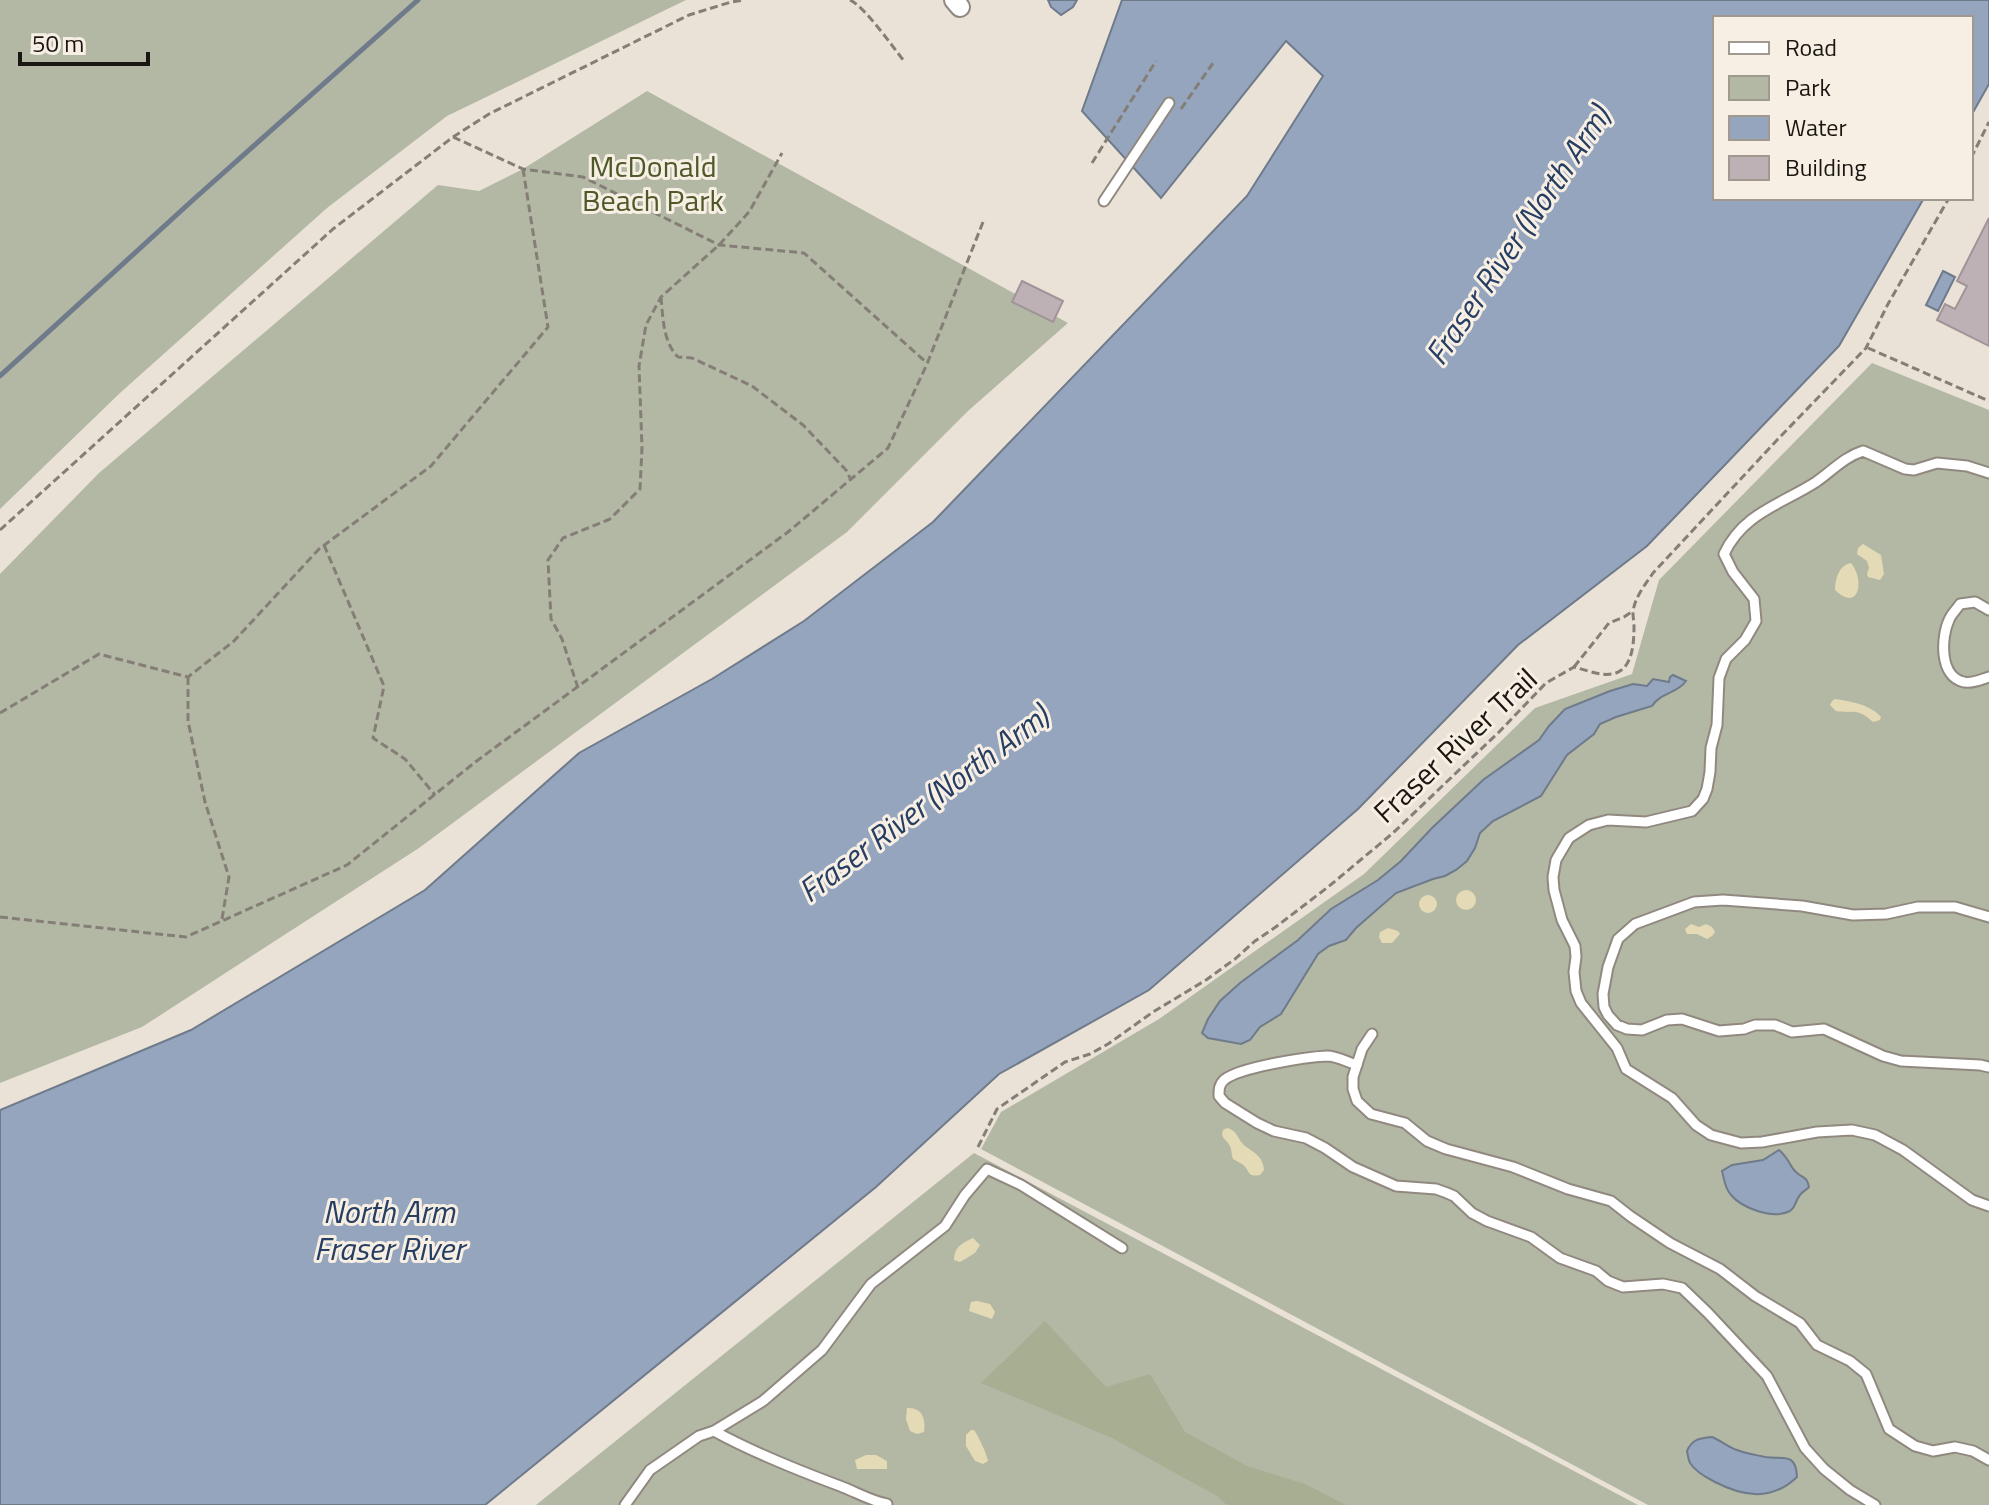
<svg xmlns="http://www.w3.org/2000/svg" width="1989" height="1505" font-family="'Titillium Web',sans-serif">
	<style>
		.green { fill: #b3b8a5 }
		.forest { fill: #a7ae92 }
		.sand { fill: #e4dab5 }
		.water { fill: #94a5bd; stroke: #6f7a8a; stroke-width: 2 }
		.lines { fill: none; stroke-linecap: round; stroke-linejoin: round }
		.stream { stroke: #6f7a8a; stroke-width: 5 }
		.building { fill: #beb1b6; stroke: #a19499; stroke-width: 2 }
		.lane-casing { stroke: #918980; stroke-width: 13 }
		.street-casing { stroke: #918980; stroke-width: 22 }
		.path { stroke: #847e77; stroke-width: 3; stroke-dasharray: 8 4; stroke-linecap: butt }
		.lane { stroke: #fff; stroke-width: 9 }
		.street { stroke: #fff; stroke-width: 18 }
		.labels { text-anchor: middle; dominant-baseline: central; stroke-width: 6; stroke-linejoin: round; paint-order: stroke }
		.park-label { font-size: 30px; fill: #4e5828; stroke: #f8efe4 }
		.street-label { font-size: 30px; fill: #1a1713; stroke: #f8efe4 }
		.water-label { font-size: 32px; font-style: italic; fill: #253e62; stroke: #f8efe4 }
	</style>
	<rect width="100%" height="100%" fill="#ebe2d7"/>
	<g class="green">
		<path d="M0,0H686L447,116L327,208L120,393L0,509Z"/>
		<path d="M647,91L1068,323L968,411L847,532L419,848L142,1027L0,1083V574L99,473L438,185L479,191L523,169Z"/>
		<path d="M1872,363L1989,410V1505H1648L981,1149L1001,1112L1159,1019L1364,874L1535,708L1632,674L1659,580Z"/>
		<path d="M974,1153L1638,1505H536Z"/>
	</g>
	<path class="forest" d="M1045,1321L1106,1387L1150,1374L1185,1432L1247,1466L1305,1484L1346,1505H1227L1217,1496L1112,1438L981,1383Z"/>
	<g class="sand">
		<path d="M1863,544L1881,555L1884,574L1880,580L1868,577L1867,574L1869,568L1867,561L1857,554L1858,548Z"/>
		<path d="M1851,563C1865,580 1859,613 1835,590C1835,579 1839,565 1851,563Z"/>
		<path d="M1835,699C1850,701 1871,705 1881,717L1880,720L1873,722C1855,707 1856,714 1836,711L1830,705L1832,701Z"/>
		<circle cx="1466" cy="900" r="10"/>
		<circle cx="1428" cy="904" r="9"/>
		<path d="M1691,924L1699,927L1706,924L1712,927L1715,932L1712,936L1707,939L1697,934H1687L1685,929Z"/>
		<path d="M1388,928L1398,931L1400,934L1392,943H1382L1379,937L1380,932Z"/>
		<path d="M1227,1128C1238,1131 1237,1139 1245,1146C1255,1153 1263,1157 1264,1170L1260,1175C1246,1178 1250,1169 1242,1164C1239,1162 1236,1161 1233,1159C1231,1155 1232,1150 1230,1146C1226,1138 1220,1139 1223,1130Z"/>
		<path d="M973,1238L980,1245L975,1253L960,1262L954,1260C955,1246 961,1244 973,1238Z"/>
		<path d="M977,1301L990,1304L995,1312L992,1319L969,1311L971,1302Z"/>
		<path d="M907,1408C922,1407 926,1419 924,1432L917,1434L910,1431L906,1419Z"/>
		<path d="M971,1430H974C978,1435 987,1455 988,1461L983,1464L975,1461L966,1446V1435Z"/>
		<path d="M866,1455H876L887,1461V1469H857L855,1460Z"/>
	</g>
	<g class="water">
		<path d="M1048,0H1077L1073,7L1061,15L1051,7Z"/>
		<path d="M1122,0H1989V84L1971,116V18H1715V198H1924L1839,346L1647,546L1518,645L1358,809L1149,990L999,1074L876,1187L485,1505H0V1110L191,1030L425,890L579,753L712,679L804,621L933,522L1247,196L1323,76L1286,41L1161,198L1082,111Z"/>
		<path d="M1943,271L1955,277L1938,311L1926,305Z"/>
		<path d="M1673,675L1686,681C1677,694 1661,692 1652,706L1616,717L1600,724L1594,734L1567,755L1541,796L1493,821L1480,833L1475,848L1467,861L1456,870L1445,876L1433,879L1396,893L1356,928L1346,940L1329,946L1318,954L1281,1014L1260,1027L1250,1040L1241,1044L1208,1038L1202,1033L1208,1019L1220,1001L1240,983L1298,940L1331,909L1378,880L1401,861L1432,828L1483,780L1539,740L1549,726L1565,709L1610,691L1633,684L1647,686L1653,679L1669,682L1670,677Z"/>
		<path d="M1779,1150C1789,1158 1790,1167 1796,1172C1803,1179 1807,1176 1809,1187C1806,1190 1802,1192 1800,1195C1795,1201 1796,1207 1790,1211C1773,1220 1742,1208 1731,1195C1725,1189 1724,1179 1722,1171L1732,1165L1763,1160Z"/>
		<path d="M1712,1437C1722,1441 1730,1449 1740,1451C1748,1454 1757,1455 1765,1457C1782,1460 1796,1451 1797,1477C1772,1501 1744,1497 1715,1482C1707,1478 1695,1471 1690,1463C1688,1459 1688,1455 1687,1451C1692,1439 1700,1438 1712,1437Z"/>
	</g>
	<g class="lines">
		<path class="stream" d="M0,376L194,199L418,0"/>
	</g>
	<g class="building">
		<path d="M1989,218V346L1937,320L1945,304L1955,309L1967,286L1957,281Z"/>
		<path d="M1022,281L1063,301L1053,322L1012,302Z"/>
	</g>
	<g class="lines">
		<g class="lane-casing">
			<g id="lane">
				<path d="M1104,201L1169,103"/>
				<path d="M1989,473L1967,466L1937,463L1914,470L1905,469L1863,451C1844,457 1832,471 1816,482C1782,504 1743,513 1724,554L1733,572L1754,599L1756,621L1745,640L1726,659L1719,678L1717,725L1711,748L1710,772L1707,789L1703,799L1692,811L1646,822L1608,820L1589,825L1569,838L1556,860L1553,877L1554,890L1562,920L1575,946L1576,957L1574,972L1576,991L1581,1003L1617,1048L1626,1069L1672,1098L1696,1125L1711,1135L1741,1143L1762,1142L1817,1132L1852,1130L1875,1135L1903,1150L1972,1200L1989,1206"/>
				<path d="M1989,610L1975,602L1960,604C1957,609 1951,614 1949,620C1941,637 1939,677 1964,682C1972,684 1982,679 1989,677"/>
				<path d="M1989,917L1955,907H1918L1886,914L1853,915L1802,906L1723,900L1694,902L1635,924L1618,939L1608,967L1603,994L1604,1007L1608,1015L1617,1025L1627,1029L1642,1030L1667,1020L1682,1019L1719,1031L1744,1029L1755,1025H1775L1792,1032L1824,1029L1883,1056L1901,1061L1980,1065L1989,1067"/>
				<path d="M1372,1034L1362,1049L1353,1077V1089L1357,1101L1371,1114L1405,1123L1427,1141L1446,1149L1513,1167L1568,1189L1611,1201L1630,1216L1670,1243L1720,1269L1755,1296L1800,1323L1817,1345L1850,1361L1866,1374L1889,1429L1915,1446L1933,1451L1955,1447L1973,1451L1989,1460"/>
				<path d="M1357,1065C1347,1062 1337,1056 1327,1056C1307,1057 1239,1067 1224,1080C1219,1085 1219,1089 1219,1096L1225,1103L1257,1123L1274,1131L1306,1138L1325,1148L1353,1167L1396,1186L1436,1189L1447,1193L1454,1196L1472,1213L1487,1221L1531,1237L1560,1258L1596,1271L1608,1281L1623,1287L1663,1284L1682,1288L1708,1313L1767,1376L1805,1448L1824,1469L1850,1490L1875,1505"/>
				<path d="M714,1431C754,1453 797,1470 840,1486C856,1492 871,1501 887,1504"/>
				<path d="M625,1505L650,1470L699,1436L714,1431L763,1401L822,1350L871,1284L945,1226L965,1195L987,1169L1021,1185L1122,1248"/>
			</g>
		</g>
		<g class="street-casing">
			<path id="street" d="M954,0L960,7"/>
		</g>
		<g class="path">
			<path d="M850,0C865,7 892,46 904,61"/>
			<path d="M1181,109L1213,63"/>
			<path d="M453,137L523,169L583,177L719,245L804,253L927,363"/>
			<path d="M1971,158L1989,122"/>
			<path d="M1092,163L1156,61"/>
			<path d="M661,297C663,318 663,342 678,357L692,358L752,386L803,425L846,470L850,478"/>
			<path d="M1868,348L1989,401"/>
			<path d="M0,530L333,229L453,137L489,114L689,15L731,2L744,0"/>
			<path d="M324,545L384,686L373,738L405,759L435,795"/>
			<path d="M1574,667L1609,623L1624,617L1633,611"/>
			<path d="M188,677V721L205,802L229,877L222,919"/>
			<path d="M578,688L562,639L551,619L548,560L563,538L610,519L640,489L642,448L639,366L646,325L661,297L719,245L749,212L782,153"/>
			<path d="M0,713L99,654L188,677L234,641L319,549L431,466L548,327L523,169"/>
			<path d="M0,917L186,937L347,865L474,763L788,532L888,448L927,364L983,222"/>
			<path d="M978,1147L997,1109L1065,1062L1090,1054L1108,1044L1153,1012L1206,980L1235,959L1255,941L1277,926L1328,887L1393,833L1499,732L1546,683L1574,667C1586,670 1600,676 1612,674C1633,671 1634,642 1634,626C1634,622 1633,617 1633,613C1634,598 1645,585 1653,573L1778,439L1866,348L1888,304L1949,198"/>
		</g>
		<use href="#lane" class="lane"/>
		<use href="#street" class="street"/>
	</g>
	<g class="labels">
		<g class="park-label">
			<text x="653" y="166">McDonald<tspan x="653" dy="34">Beach Park</tspan></text>
		</g>
		<g class="street-label">
			<text transform="translate(1455 745) rotate(-43)">Fraser River Trail</text>
		</g>
		<g class="water-label">
			<text transform="translate(1517 235) rotate(-56)">Fraser River (North Arm)</text>
			<text transform="translate(923 803) rotate(-37)">Fraser River (North Arm)</text>
			<text x="389" y="1211">North Arm<tspan x="389" dy="37">Fraser River</tspan></text>
		</g>
	</g>
	<rect x="1713" y="16" width="260" height="184" fill="#f8efe4" stroke="#9f9990" stroke-width="2"/>
	<rect x="1729" y="42" width="40" height="12" fill="#ffffff" stroke="#9f9990" stroke-width="2"/>
	<text x="1785" y="56" font-size="24" fill="#1a1713">Road</text>
	<rect x="1729" y="76" width="40" height="24" fill="#b3b8a5" stroke="#9f9990" stroke-width="2"/>
	<text x="1785" y="96" font-size="24" fill="#1a1713">Park</text>
	<rect x="1729" y="116" width="40" height="24" fill="#94a5bd" stroke="#9f9990" stroke-width="2"/>
	<text x="1785" y="136" font-size="24" fill="#1a1713">Water</text>
	<rect x="1729" y="156" width="40" height="24" fill="#beb1b6" stroke="#9f9990" stroke-width="2"/>
	<text x="1785" y="176" font-size="24" fill="#1a1713">Building</text>
	<path d="M20 52v12h128v-12" fill="none" stroke="#1a1713" stroke-width="4"/>
	<text x="32" y="52" font-size="24" fill="#1a1713" stroke="#f8efe4" stroke-width="6" paint-order="stroke">50 m</text>
</svg>
